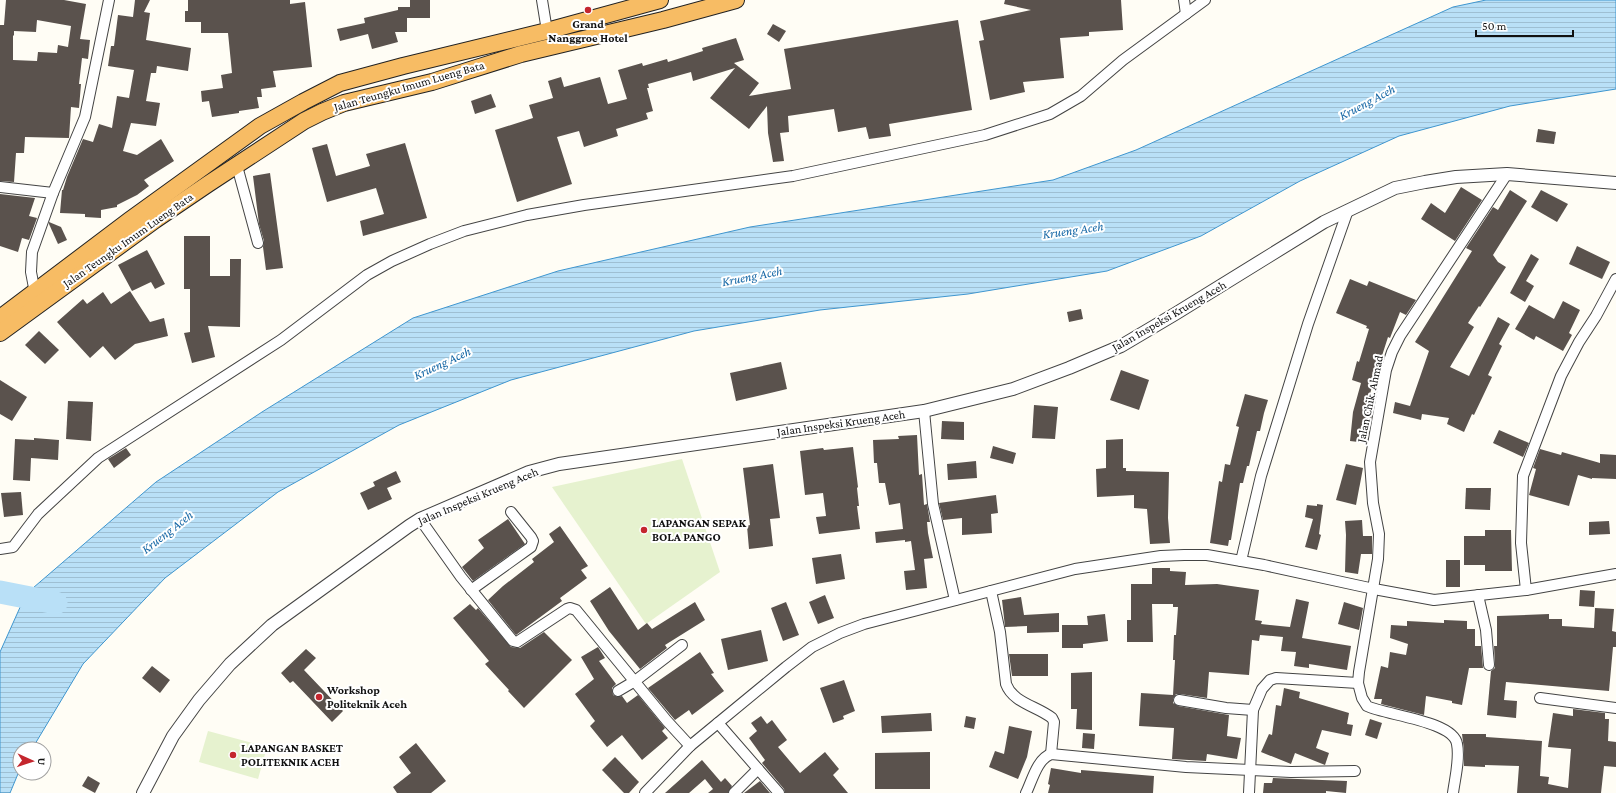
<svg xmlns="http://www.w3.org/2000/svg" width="1616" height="793" font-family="'Crimson Pro',serif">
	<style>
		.pitch { fill: #e6f2cf }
		.water { fill: url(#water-rules); stroke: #3f96cf }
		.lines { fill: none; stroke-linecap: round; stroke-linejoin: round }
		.river { stroke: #b9e0f7; stroke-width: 23 }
		.building { fill: #5a524d; fill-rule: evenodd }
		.minor-casing { stroke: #444; stroke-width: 12 }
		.tertiary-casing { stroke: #444; stroke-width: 14 }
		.trunk-casing { stroke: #222; stroke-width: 18 }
		.minor { stroke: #fff; stroke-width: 10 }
		.tertiary { stroke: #fff; stroke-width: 12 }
		.trunk { stroke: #f7bc64; stroke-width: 16 }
		.poi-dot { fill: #c4262e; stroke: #fff; stroke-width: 1.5 }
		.labels { text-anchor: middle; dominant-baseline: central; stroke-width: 4; stroke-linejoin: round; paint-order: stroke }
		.poi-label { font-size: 12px; font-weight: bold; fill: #111; stroke: #fff; text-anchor: start }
		.street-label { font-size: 12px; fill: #111; stroke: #fff }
		.water-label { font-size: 13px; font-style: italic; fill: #1768a6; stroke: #fff }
	</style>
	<defs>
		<pattern id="water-rules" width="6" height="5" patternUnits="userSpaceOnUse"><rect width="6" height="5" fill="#b9e0f7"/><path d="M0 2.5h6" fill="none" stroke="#9ebfd3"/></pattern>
	</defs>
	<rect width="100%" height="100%" fill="#fffdf5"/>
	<g class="pitch">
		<path d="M682,459L720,572L646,624L552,487Z"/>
		<path d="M208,731L267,747L258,779L199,762Z"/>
	</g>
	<path class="water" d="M1486,0H1616V89L1510,106L1399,136L1300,181L1201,236L1107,271L968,294L820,310L694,331L511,380L399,425L278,492L165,578L83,664L32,749H20V769L10,793H0V652L26,594L156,482L262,412L413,318L558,271L750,227L1053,180L1136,150L1453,7Z"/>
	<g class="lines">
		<path class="river" d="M0,592L56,603"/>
	</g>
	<g class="building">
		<path d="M6,0H64L86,4L80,39L90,40L88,59L82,58L79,84H81L79,108L71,107L69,138L25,137L24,153H16L14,182L0,181V25H4ZM37,20L71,26L68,47L58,45L57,53L38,52L37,61L13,60V35L14,36V31L36,32Z"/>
		<path d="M135,0H150L144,12L150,13L146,40L191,48L188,71L157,66L156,73H151L146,101L160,103L156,126L131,123L123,151L137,155L161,139L174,161L144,180L149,186L137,195L117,205V207L101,210V218L85,217V214L60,213L62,190H63L67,177L83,139L93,142L99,124L112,128L117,96L129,98L134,70L108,66L111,46H114L118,15L133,17Z"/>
		<path d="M188,0H290V4L305,2L312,67L273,71L276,87L261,89L262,97H257L259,108L239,111V113L212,117L209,101L202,102L201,91L223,88L221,75L232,73L228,33H201V22H185V11H188Z"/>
		<path d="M410,0H430V18H407V32H395L398,42L372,49L368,34L340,41L337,29L365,23L364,18L398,10V7H410Z"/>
		<path d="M1005,0H1121L1123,30L1089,32V36L1060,38L1064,78L1023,82L1025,92L990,100L979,41L984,40L980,21L1031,10L1004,4Z"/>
		<path d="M958,20L972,110L889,124L891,136L869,139L866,127L838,132L834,109L788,116L789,132L780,133L784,161L773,162L768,133L767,106L749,129L710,98L735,68L693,81L691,72L648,84L649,88H647L653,111L646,113L648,119L616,129L618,136L584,147L579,131L557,137L572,184L517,202L495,130L533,118L529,105L553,98L548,81L561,77L564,87L600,77L608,104L627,99L618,70L642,63L643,66L667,59L668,62L703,51L702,48L736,38L744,60L734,63L759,83L749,96L791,89L784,49Z"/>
		<path d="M773,24L786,31L779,42L767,34Z"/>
		<path d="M491,94L496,107L475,114L471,101Z"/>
		<path d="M1538,129L1556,132L1554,144L1536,142Z"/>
		<path d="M405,143L427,218L363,236L360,221L384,214L376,188L327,202L312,148L327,144L336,176L370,166L366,154Z"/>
		<path d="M270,173L283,268L266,270L263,247L264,241L259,224L253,176Z"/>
		<path d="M1461,187L1482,200L1455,241L1421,219L1431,203L1445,213Z"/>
		<path d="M1510,190L1527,201L1493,255L1498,262L1506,267L1480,307L1479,306L1468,323L1474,327L1450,367L1469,376L1498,317L1510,324L1499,344L1502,346L1488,375L1492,377L1474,415L1472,414L1464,432L1447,424L1449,418L1422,414L1421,420L1393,413L1395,402L1410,406L1429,351L1415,342L1472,251L1466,248L1493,207L1498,210Z"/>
		<path d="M1541,190L1568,204L1557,222L1531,207Z"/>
		<path d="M0,194L35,198L29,216L37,218L29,240L22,238L18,252L0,246Z"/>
		<path d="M49,222L61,227L67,240L58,244L49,224Z"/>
		<path d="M184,236H210V276H230V259H241L240,327L208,326L215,357L192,363L184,333L190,332V289H184Z"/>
		<path d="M1577,246L1610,262L1602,279L1569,264Z"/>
		<path d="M147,250L165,284L155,289L151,282L132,291L118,265Z"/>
		<path d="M1531,254L1539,259L1526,281L1534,286L1525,302L1510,293Z"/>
		<path d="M1350,279L1367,286L1369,281L1416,300L1406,315L1400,312L1390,338L1388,337L1380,362H1379L1370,394L1375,396L1367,443L1350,441L1353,412L1361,383L1352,380L1357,361L1359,362L1369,329L1366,328L1367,326L1336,313Z"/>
		<path d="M130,291L150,322L164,318L168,336L135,344L115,360L103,346L90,358L57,322L83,299L87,304L103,292L111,304Z"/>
		<path d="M1563,301L1580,310L1569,333L1572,335L1563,351L1536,336L1534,340L1515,329L1529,305L1554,319Z"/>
		<path d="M1081,309L1083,319L1069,322L1067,312Z"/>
		<path d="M39,331L59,350L45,364L25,345Z"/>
		<path d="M781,362L787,389L736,401L730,373Z"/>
		<path d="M1121,370L1149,380L1139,410L1110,400Z"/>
		<path d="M0,380L27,397L12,421L0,414Z"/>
		<path d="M1245,394L1268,400L1264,413L1260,431H1257L1249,466H1247L1243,483H1240L1231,540H1229L1228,546L1210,543L1219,481L1222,482L1225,464L1230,465L1239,427L1236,426Z"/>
		<path d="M68,401L93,402L91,441L66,439Z"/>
		<path d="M1034,405L1058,407L1055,439L1032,438Z"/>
		<path d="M942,421L964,422V440L941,439Z"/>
		<path d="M1499,430L1529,443L1523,457L1493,443Z"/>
		<path d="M917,435L919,475L922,474L924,505L927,504L930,522H927L928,533L933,558L924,559L927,588L906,590L904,571L915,570L911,541L905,542V540L876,543L875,532L903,529L900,503L889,505L885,483H879L877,463H874L873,440L899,439L898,436Z"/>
		<path d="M34,438L59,440L58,460L31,458L30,481L13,480L15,439L34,440Z"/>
		<path d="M1123,439V468H1126V471L1169,472L1168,518L1170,543L1150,544L1147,509L1134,508V495L1097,497L1096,469L1106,468V440Z"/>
		<path d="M993,446L1016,453L1013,464L990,458Z"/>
		<path d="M853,447L858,487L857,488L859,506H857L860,529L819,534L816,517L826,516L823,493L805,495L800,451L823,448L824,450Z"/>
		<path d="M126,448L131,455L114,468L108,459Z"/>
		<path d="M1540,449L1561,455L1562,452L1600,463V454L1616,455V479L1592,478V479L1578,475L1569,506L1529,495L1536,469L1533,468Z"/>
		<path d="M976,461L977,478L948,480L947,464Z"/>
		<path d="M773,464L780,518L770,519L773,546L749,549L747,526L750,525L743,468Z"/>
		<path d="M1346,464L1363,468L1356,505L1336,500Z"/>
		<path d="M396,471L401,482L387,488L392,499L368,510L360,493L375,486L373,482Z"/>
		<path d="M1466,488H1491L1490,510L1465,509Z"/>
		<path d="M21,492L23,515L4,517L1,493Z"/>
		<path d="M996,495L998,513L991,514L992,533L962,535V518L943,520L939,503Z"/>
		<path d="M1317,504L1323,505L1319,534L1321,535L1317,550L1305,547L1313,519L1305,517L1307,505L1317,506Z"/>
		<path d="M508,519L525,544L473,581L462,567L484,548L478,540Z"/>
		<path d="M1362,520L1363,536H1372V554H1361L1358,574L1345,572L1346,535L1345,521Z"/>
		<path d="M1609,521L1610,534L1589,535V522Z"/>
		<path d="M560,526L588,566L581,570L587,578L560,598L562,601L516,635L488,600L503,586L534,562L532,559L554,542L549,534Z"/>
		<path d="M1485,530H1511L1512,571H1485V565H1464V536H1485Z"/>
		<path d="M841,554L845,579L816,584L812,558Z"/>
		<rect x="1446" y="560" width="14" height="27"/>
		<path d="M1152,568H1170V571L1186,572L1185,585L1217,584L1259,590L1255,620L1262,621L1261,624L1290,627L1296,599L1309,602L1302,638L1351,646L1347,670L1309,664V668L1294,666L1296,652L1281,651L1283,637L1260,635L1259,641L1252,640L1249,675L1209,672L1207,698L1180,694H1176L1173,699V703L1178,706L1229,715L1227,736L1241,738L1237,759L1207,754L1206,761L1172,759L1174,728L1139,726L1141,693L1173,695L1175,660H1173L1174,635H1176L1178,607H1173V604H1152L1153,642H1127V620H1131V584H1152Z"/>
		<path d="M610,587L638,630L647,623L652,629L695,602L705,620L665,645L667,648L640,669L609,631L590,601Z"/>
		<path d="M1580,590L1595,591L1594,607L1579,606Z"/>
		<path d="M825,595L834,618L818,624L809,602Z"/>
		<path d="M1021,597L1024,615L1059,613V632L1027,633V626L1005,627L1002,600Z"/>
		<path d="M786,602L799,635L783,641L771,608Z"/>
		<path d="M1344,602L1363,608L1359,630L1338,624Z"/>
		<path d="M470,604L476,610L478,608L511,647L520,648L544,632L572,660L524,708L508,691L509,690L485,664L489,661L453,618Z"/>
		<path d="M1595,608L1614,609L1612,631L1616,632V647H1613L1609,691L1506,682L1504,700L1517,701L1516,718L1487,715L1491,671L1495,668V665L1494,646H1497V616L1549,614V619H1562V626L1594,628Z"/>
		<path d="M1105,614L1108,641L1083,644V648H1062V625H1088L1087,616Z"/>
		<path d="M1444,620L1467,621V629H1475V646H1481L1483,668H1469L1462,705L1452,703V701L1426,696L1424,715L1381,704L1382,699H1374L1381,666L1388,668L1390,652L1406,655L1408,644L1390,638L1391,625L1407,626V621L1444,623Z"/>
		<path d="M761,630L768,661L728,670L721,639Z"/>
		<path d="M598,647L605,658L599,661L616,684L612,688L613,695L618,697L622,696L627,703L638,695L665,728L662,731L668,738L642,760L622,735L607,747L590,726L595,721L575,694L594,679L581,657Z"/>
		<path d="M306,649L316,658L304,670L343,711L332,722L293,681L290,683L281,673Z"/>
		<path d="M700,652L714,673L711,674L724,691L692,715L689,710L675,720L648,688Z"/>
		<path d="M1009,654H1048V676H1012Z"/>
		<path d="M152,666L170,680L160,693L142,678Z"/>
		<path d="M1092,672V730L1076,729L1077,709H1071V673Z"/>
		<path d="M844,680L855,711L843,716L844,719L833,723L820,688Z"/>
		<path d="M1284,688L1300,692L1299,698L1349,713L1347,724L1353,725L1351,736L1322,730L1316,748L1329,753L1325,765L1295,753L1291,764L1261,752L1269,734L1272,735L1276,705L1281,706Z"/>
		<path d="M1573,709L1605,713V719H1609L1608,741L1616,742V767L1604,766L1601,793H1517L1519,766L1485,765V767L1464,766V750L1462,734H1486V737L1542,741L1540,776L1549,777L1548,784L1568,788L1571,749L1548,747L1553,713L1573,716Z"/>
		<path d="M931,713L932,731L882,733L881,716Z"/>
		<path d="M761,716L767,724L772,720L787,740L778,747L800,773L825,752L839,769L833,775L848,793H785L784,789L762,763L765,760L749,738L757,731L751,723Z"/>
		<path d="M966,716L976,718L974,729L964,727Z"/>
		<path d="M1370,719L1382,723L1377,739L1365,735Z"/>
		<path d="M1009,726L1032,731L1027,757L1018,779L989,767L995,751L1004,754Z"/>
		<path d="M1083,733L1095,734L1094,749L1082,748Z"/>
		<path d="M416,743L446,781L431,793H397L393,787L411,773L399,757Z"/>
		<path d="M930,752V789H875V753Z"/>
		<path d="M615,757L639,782L629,793H624L602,770Z"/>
		<path d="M702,760L721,782L725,778L732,786L728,793H708L713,789L705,779L689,793H665Z"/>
		<path d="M1051,768L1081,773V770L1154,776L1153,793H1048L1050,785L1048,784Z"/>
		<path d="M88,776L100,783L95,793L82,786Z"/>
		<path d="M1273,778L1347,781L1346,793L1326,791V793H1263L1264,783H1272Z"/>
		<path d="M760,781L770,793H744Z"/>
	</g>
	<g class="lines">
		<g class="minor-casing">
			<g id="minor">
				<path d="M542,0L547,31"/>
				<path d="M1184,0L1186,14"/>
				<path d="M237,166L258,243"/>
				<path d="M0,187L53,193"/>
				<path d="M35,293L31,272L32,252L53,193L85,117L109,0"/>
				<path d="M924,411L933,504L955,600"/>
				<path d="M420,519L461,577L513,641L517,642L567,609L570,608L576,610L667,721L690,746"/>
				<path d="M0,549L13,547L38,514L98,458L281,340L367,275L392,261L430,244L464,231L527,215L584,205L793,176L985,135L1050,114L1081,96L1123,60L1205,0"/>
				<path d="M1241,561L1261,476L1308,324L1348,210"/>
				<path d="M471,590L531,547L533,541L531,537L511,512"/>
				<path d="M1526,590L1521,543L1523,476L1561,376L1579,342L1596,316L1616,279"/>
				<path d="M991,591L1000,632L1006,684C1013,703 1037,706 1052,718L1054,722L1051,754"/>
				<path d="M1478,595L1486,630L1489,665"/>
				<path d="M1358,683L1362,698L1367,706C1385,715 1454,721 1457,744C1460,759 1455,778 1453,793"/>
				<path d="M618,691L635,681L682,645"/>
				<path d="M1540,698L1616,708"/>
				<path d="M1179,700L1226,708L1253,710"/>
				<path d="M718,723L779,793"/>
				<path d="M645,793L690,746L786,667L812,647L840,633L864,624L1075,569L1161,556L1184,555H1207L1264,565L1374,589L1434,600L1526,590L1616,574"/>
				<path d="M734,793L758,769"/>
				<path d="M1026,793C1032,781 1037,759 1051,754L1186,767L1291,772L1355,771"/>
				<path d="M1249,793L1253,710L1262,689L1270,680L1276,678L1358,683L1359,672L1378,559L1379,534L1373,503L1370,462L1386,370L1392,352L1400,336L1507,174"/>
			</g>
		</g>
		<g class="tertiary-casing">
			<path id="tertiary" d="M143,793L173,736L199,700L230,664L272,625L409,526L420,519L529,472L559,464L924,411L1013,389L1069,368L1121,346L1175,314L1324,222L1395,188L1425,182L1456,177L1507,174L1616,183"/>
		</g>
		<g class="trunk-casing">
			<g id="trunk">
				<path d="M0,318L130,220L260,126L303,102L340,83L403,66L547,31L660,0"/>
				<path d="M0,333L155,220L208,184L304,121L322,112L344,103L432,82L521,54L663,20L736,0"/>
			</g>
		</g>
		<use href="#minor" class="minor"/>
		<use href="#tertiary" class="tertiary"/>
		<use href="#trunk" class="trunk"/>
	</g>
	<g class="poi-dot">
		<circle cx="588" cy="10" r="4"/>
		<circle cx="644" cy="530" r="4"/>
		<circle cx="319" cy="697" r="4"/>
		<circle cx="233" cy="755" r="4"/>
	</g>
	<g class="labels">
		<g class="poi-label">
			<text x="588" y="24" text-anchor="middle">Grand<tspan x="588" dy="14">Nanggroe Hotel</tspan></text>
			<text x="652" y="523">LAPANGAN SEPAK<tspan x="652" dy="14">BOLA PANGO</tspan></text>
			<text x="327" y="690">Workshop<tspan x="327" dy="14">Politeknik Aceh</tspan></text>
			<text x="241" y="748">LAPANGAN BASKET<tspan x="241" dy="14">POLITEKNIK ACEH</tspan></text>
		</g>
		<g class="street-label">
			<text transform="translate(409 86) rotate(-16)">Jalan Teungku Imum Lueng Bata</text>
			<text transform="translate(128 240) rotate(-35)">Jalan Teungku Imum Lueng Bata</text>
			<text transform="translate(1169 316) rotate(-30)">Jalan Inspeksi Krueng Aceh</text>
			<text transform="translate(1370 399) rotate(-78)">Jalan Chik. Ahmad</text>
			<text transform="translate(841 423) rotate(-8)">Jalan Inspeksi Krueng Aceh</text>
			<text transform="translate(478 496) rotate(-23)">Jalan Inspeksi Krueng Aceh</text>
		</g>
		<g class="water-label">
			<text transform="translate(1367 102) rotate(-28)">Krueng Aceh</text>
			<text transform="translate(1073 230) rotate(-8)">Krueng Aceh</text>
			<text transform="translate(752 276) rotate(-11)">Krueng Aceh</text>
			<text transform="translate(442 363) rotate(-25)">Krueng Aceh</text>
			<text transform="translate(167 532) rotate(-38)">Krueng Aceh</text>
		</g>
	</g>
	<g transform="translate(32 761) rotate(93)"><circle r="19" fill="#ffffff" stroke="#a0a0a0"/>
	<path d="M0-3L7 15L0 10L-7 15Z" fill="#c4262e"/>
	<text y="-6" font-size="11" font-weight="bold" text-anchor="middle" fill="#111111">U</text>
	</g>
	<path d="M1476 30v6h97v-6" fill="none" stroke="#111111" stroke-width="2"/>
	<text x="1482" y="30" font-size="12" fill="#111111" stroke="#ffffff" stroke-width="3" paint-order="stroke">50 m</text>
</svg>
